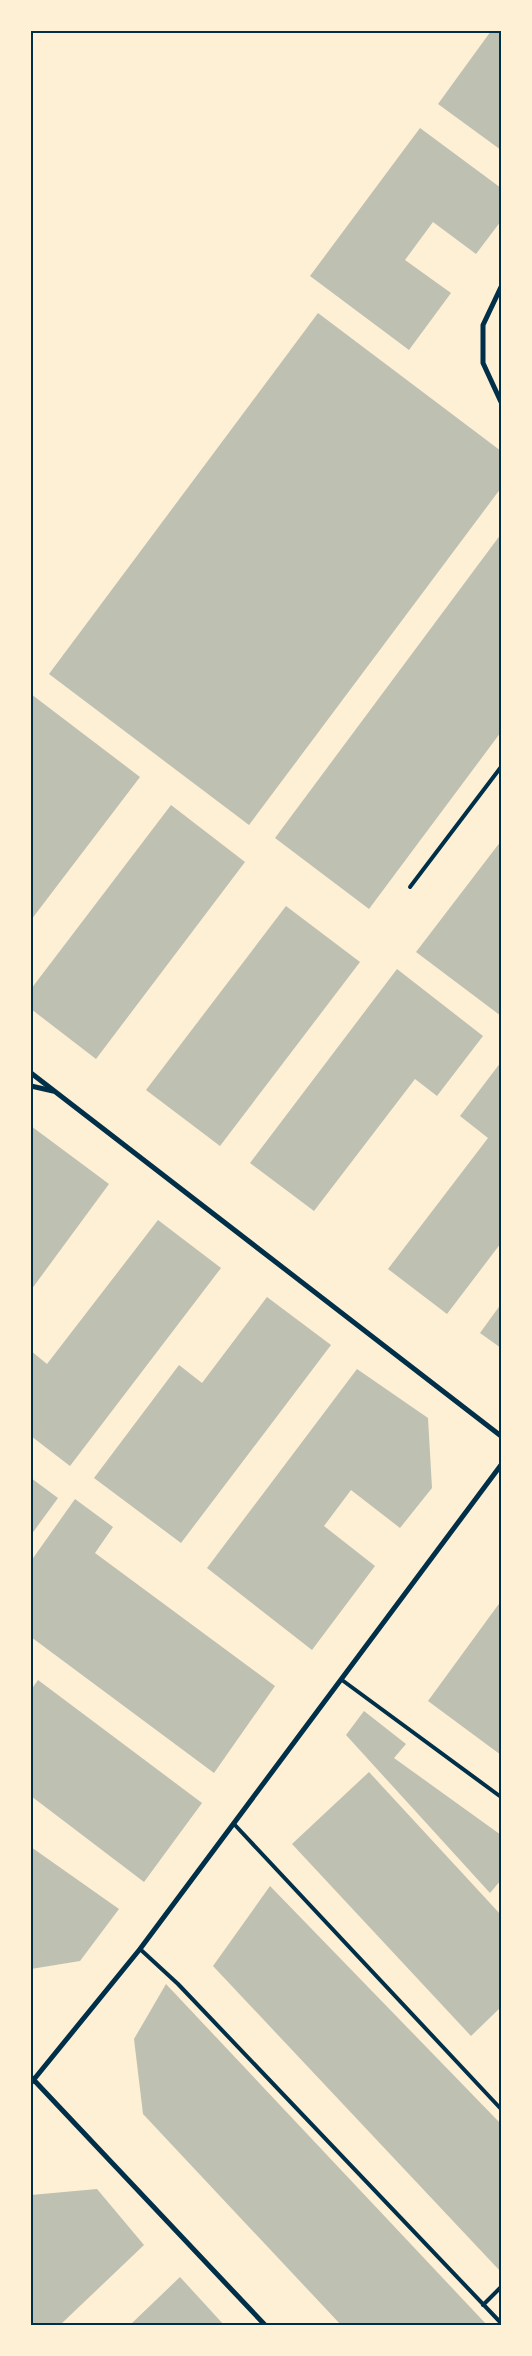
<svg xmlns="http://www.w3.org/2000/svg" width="532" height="2356" font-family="'Zilla Slab',serif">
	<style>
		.building { fill: #bec0b2 }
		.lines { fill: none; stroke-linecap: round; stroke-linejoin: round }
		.service { stroke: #003049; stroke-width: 4 }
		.minor { stroke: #003049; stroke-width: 5 }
		.neatline { fill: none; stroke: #003049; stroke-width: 2 }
	</style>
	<rect width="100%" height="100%" fill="#fdf0d5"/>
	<g class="building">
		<path d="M491,31H501V150L438,104Z"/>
		<path d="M420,128L501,188V221L476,254L433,222L405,260L451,293L409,350L310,276Z"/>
		<path d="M318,313L501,451V488L249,825L49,674Z"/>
		<path d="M501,534V732L369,909L275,838Z"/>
		<path d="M31,694L140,777L31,920Z"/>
		<path d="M171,805L245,862L96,1059L31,1009V989Z"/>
		<path d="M501,841V1016L416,952Z"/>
		<path d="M286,906L360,962L220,1146L146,1090Z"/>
		<path d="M397,969L483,1036L437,1096L415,1079L314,1211L250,1163Z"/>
		<path d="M501,1062V1243L447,1314L388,1269L488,1138L460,1116Z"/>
		<path d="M31,1126L109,1184L31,1290Z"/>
		<path d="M158,1220L221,1268L70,1466L31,1436V1351L47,1364Z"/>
		<path d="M267,1297L331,1345L181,1543L94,1478L179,1365L202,1383Z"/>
		<path d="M501,1304V1348L480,1333Z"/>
		<path d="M357,1369L428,1418L432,1488L400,1528L351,1490L324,1526L375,1566L312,1650L207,1568Z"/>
		<path d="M31,1478L58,1498L31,1535Z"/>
		<path d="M75,1499L113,1527L95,1553L275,1686L214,1773L31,1637V1561Z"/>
		<path d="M501,1601V1755L428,1701Z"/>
		<path d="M38,1680L202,1803L144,1882L31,1796V1690Z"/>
		<path d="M364,1711L406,1744L394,1758L501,1835V1880L490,1893L346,1735Z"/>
		<path d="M369,1772L501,1915V2007L471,2036L292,1844Z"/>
		<path d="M31,1847L119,1909L80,1961L31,1969Z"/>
		<path d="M270,1886L501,2124V2272L213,1966Z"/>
		<path d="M166,1984L487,2325H341L143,2114L134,2039Z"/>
		<path d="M97,2189L144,2245L60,2325H31V2195Z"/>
		<path d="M180,2277L224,2325H130Z"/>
	</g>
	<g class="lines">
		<g class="service">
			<path d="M410,887L501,767"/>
			<path d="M342,1680L501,1797"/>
			<path d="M234,1824L501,2109"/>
			<path d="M140,1949L178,1984L501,2323"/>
			<path d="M483,2305L501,2287"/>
		</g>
		<g class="minor">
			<path d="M501,287L483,325V363L501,402"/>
			<path d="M31,1073L501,1436"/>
			<path d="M31,1086L53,1091"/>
			<path d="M31,2077L265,2325"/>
			<path d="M31,2083L140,1949L501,1465"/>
		</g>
	</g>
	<rect width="532" height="2356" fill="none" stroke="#fdf0d5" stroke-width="65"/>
	<rect x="32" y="32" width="468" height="2292" class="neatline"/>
</svg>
